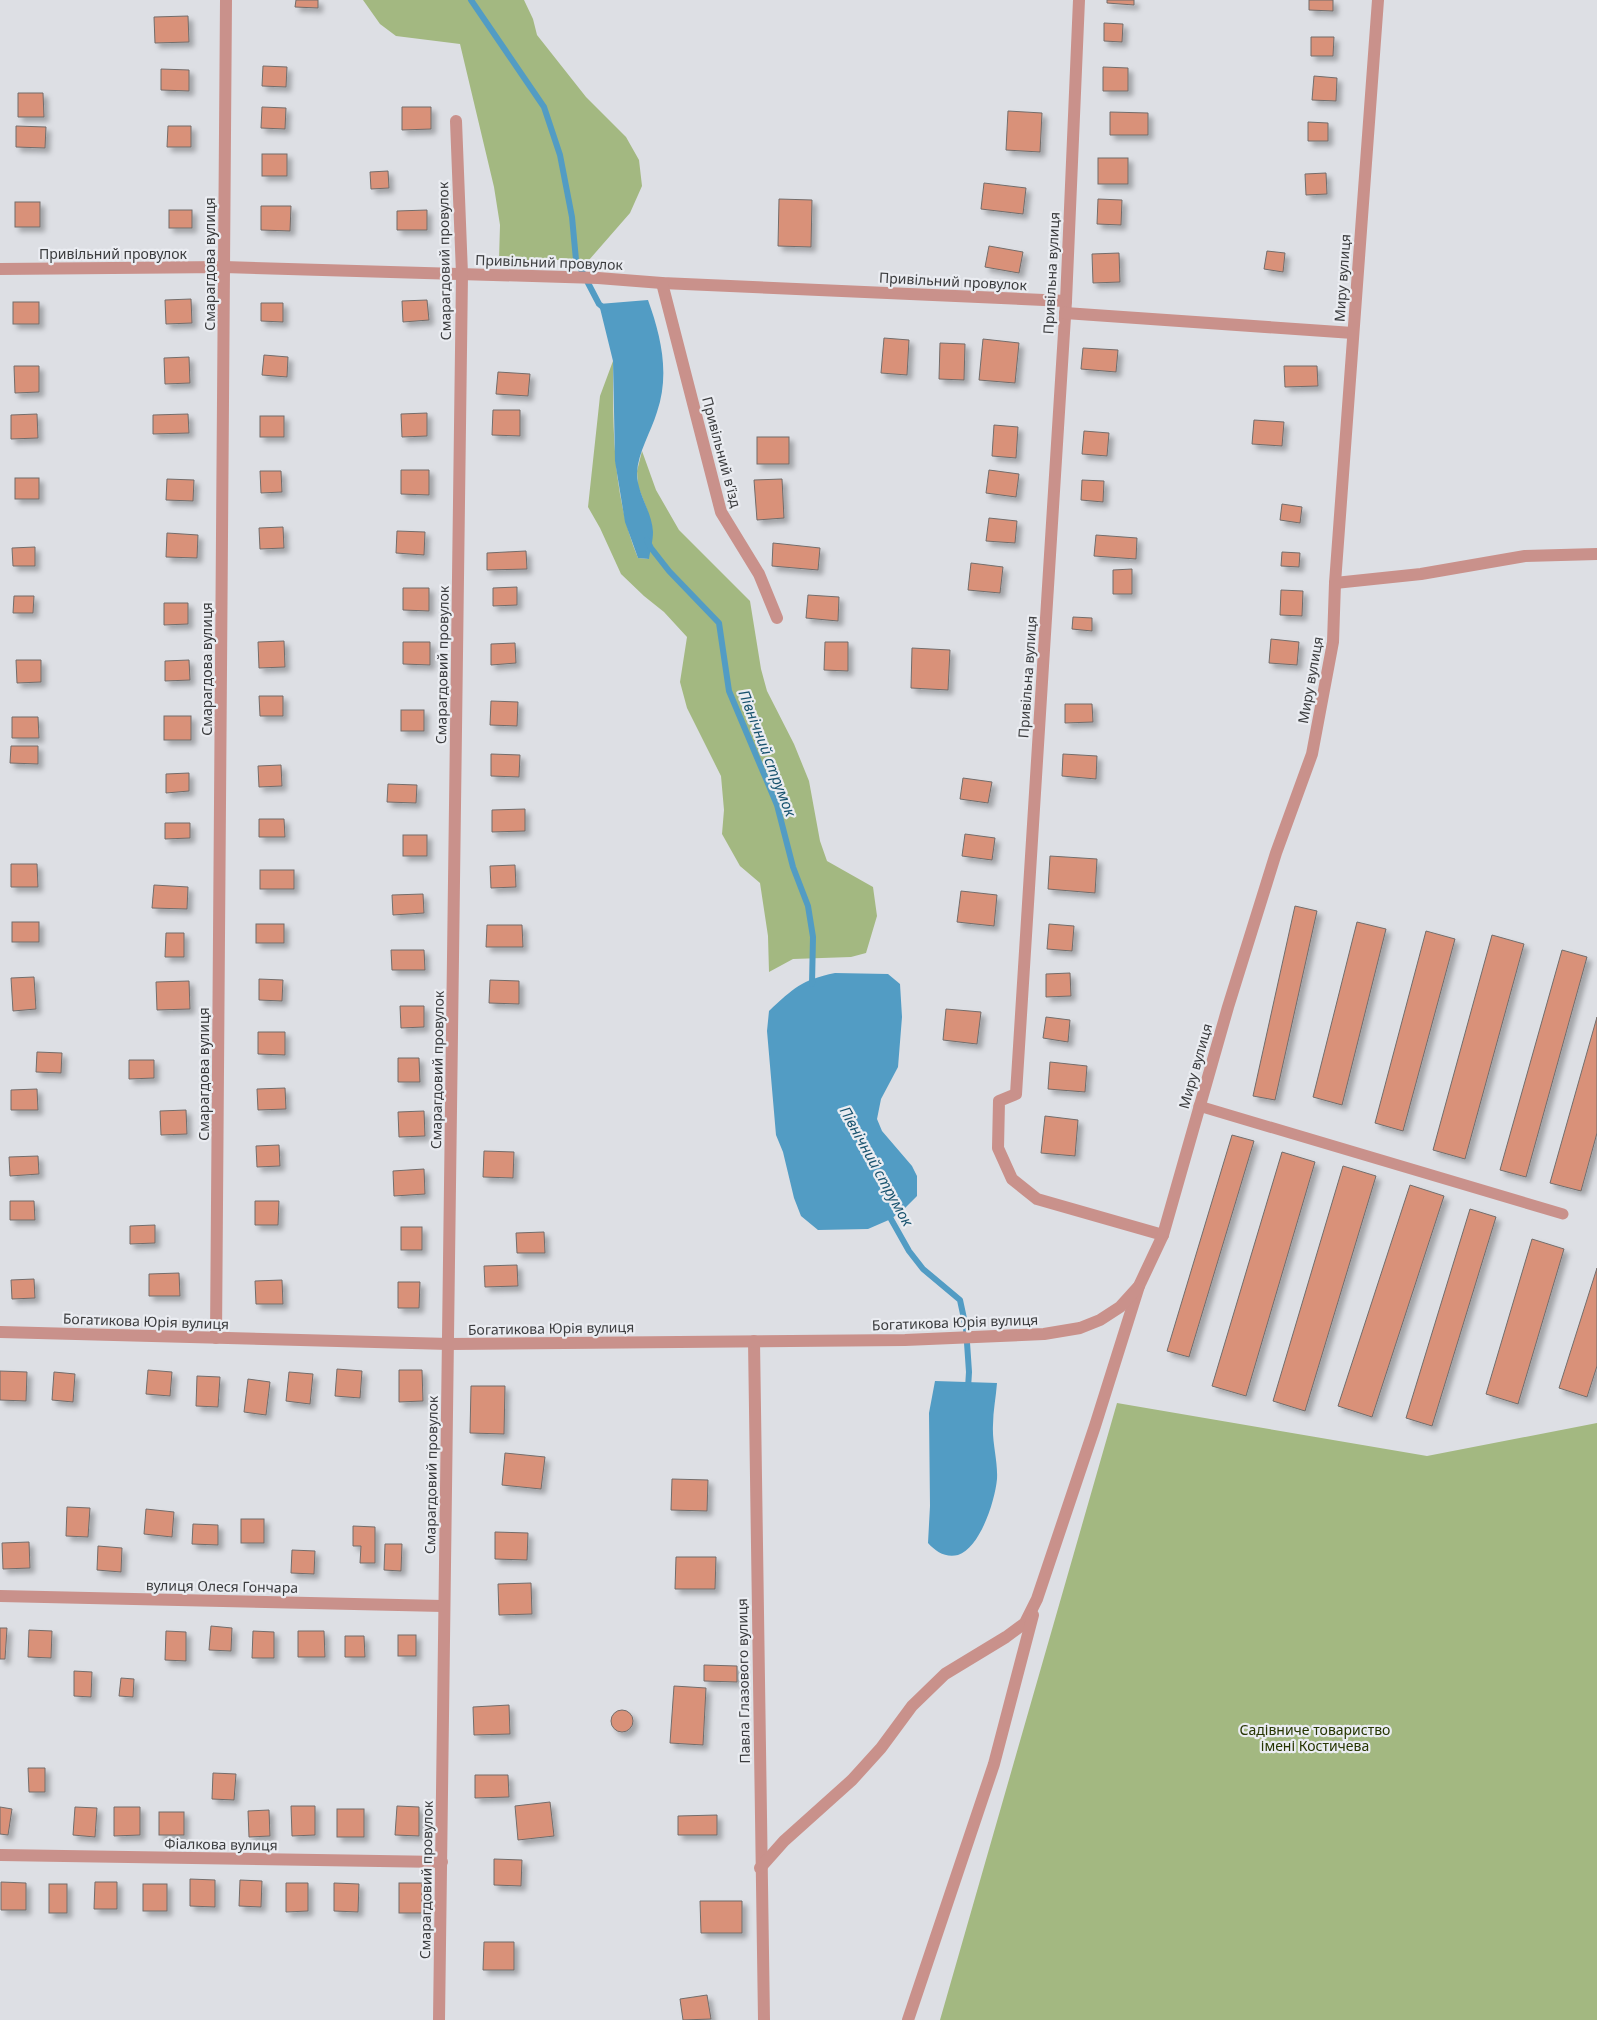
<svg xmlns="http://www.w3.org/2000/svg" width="1597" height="2020" font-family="'Noto Sans',sans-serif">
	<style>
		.green { fill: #a3b881 }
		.water { fill: #529cc4 }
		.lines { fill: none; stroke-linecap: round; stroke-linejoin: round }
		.stream { stroke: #529cc4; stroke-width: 6 }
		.building { fill: #d99179; stroke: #736d6b; filter: url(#shadow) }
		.service { stroke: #c9918b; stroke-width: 11 }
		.minor { stroke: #c9918b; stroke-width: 12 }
		.tertiary { stroke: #c9918b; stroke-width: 12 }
		.labels { text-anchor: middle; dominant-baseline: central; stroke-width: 4.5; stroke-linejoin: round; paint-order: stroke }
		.street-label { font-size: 14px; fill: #3b3c3e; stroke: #eaecf1 }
		.park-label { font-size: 14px; fill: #263502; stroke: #eaecf1 }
		.water-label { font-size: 15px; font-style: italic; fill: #17526e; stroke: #eaecf1 }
	</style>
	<defs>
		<filter id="shadow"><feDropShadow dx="4.5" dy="4.5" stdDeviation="2.5" flood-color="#0004"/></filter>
	</defs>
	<rect width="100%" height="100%" fill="#dddfe4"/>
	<g class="green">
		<path d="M363,0H524L533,19L537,35L586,97L626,137L639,160L642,186L630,213L589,260H499L500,225L494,187L460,44L396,36L380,24Z"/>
		<path d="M613,361C613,428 612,495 638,558L649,559L648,512L638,486L637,471L642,451L656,490L679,530L750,601L761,669L767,691L794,744L809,781L820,841L827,861L873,887L877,916L866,953L851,957L793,959L769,972L768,936L760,883L740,866L722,834L724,810L721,776L687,708L680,682L687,637L664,612L644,596L621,574L600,528L588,507L600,396Z"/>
		<path d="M1117,1403L1427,1456L1597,1423V2020H940Z"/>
	</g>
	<g class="water">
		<path d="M648,300C661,336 670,374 657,412C651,432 638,452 637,473C637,494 652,511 653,532C653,541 650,551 649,559L638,558L625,522L615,461L613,361L599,304Z"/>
		<path d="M835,973L888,974L900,984L902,1017L898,1067L881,1099L877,1119L882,1131L912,1166L917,1176V1196L904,1209L891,1219L868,1229L818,1230L801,1216L794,1198L783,1152L776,1135L767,1031L769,1011C794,988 801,980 835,973Z"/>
		<path d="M935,1381L997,1383C996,1397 993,1411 993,1425C992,1443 998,1461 997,1479C995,1501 980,1548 958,1555C946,1558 936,1552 928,1543L930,1506L929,1413Z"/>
	</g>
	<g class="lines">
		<g class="stream">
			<path d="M471,0L544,107L560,155L572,217L576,260L599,304L605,309"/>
			<path d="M647,540L651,548L669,571L719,623L729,691L777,805L793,867L808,906L813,937L812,984"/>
			<path d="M887,1212L909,1251L923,1269L960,1300L966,1328L969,1372L968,1388"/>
		</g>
	</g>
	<g class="building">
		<path d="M296,0H318V8L295,7Z"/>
		<path d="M1107,0H1134V5L1107,3Z"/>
		<path d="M1309,0H1333V11L1309,10Z"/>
		<path d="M188,16L189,42L155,43L154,17Z"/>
		<path d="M1104,23L1123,24L1122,42L1104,41Z"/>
		<path d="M1311,37H1334L1333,56H1311Z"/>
		<path d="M263,66L287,67L286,87L262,86Z"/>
		<path d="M1103,67L1128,68V91H1103Z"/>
		<path d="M161,69L189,70V91L161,90Z"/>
		<path d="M1314,76L1337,78L1336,101L1312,100Z"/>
		<path d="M18,93H43L44,117H18Z"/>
		<path d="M262,107L286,108L285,129L261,128Z"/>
		<path d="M402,107H431V129L402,130Z"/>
		<path d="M1008,111L1042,113L1040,152L1006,150Z"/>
		<path d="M1110,112L1148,113V135H1110Z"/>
		<path d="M1308,122L1328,123V141H1308Z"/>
		<path d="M16,126L46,127L45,148L16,147Z"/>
		<path d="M168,126H191V147H167Z"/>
		<rect x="262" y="154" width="25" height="22"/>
		<rect x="1098" y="158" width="30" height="26"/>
		<path d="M388,171L389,188L371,189L370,172Z"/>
		<path d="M1326,173L1327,194L1306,195L1305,174Z"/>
		<path d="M984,183L1026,188L1023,214L981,209Z"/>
		<path d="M779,199L812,200L811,247L778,246Z"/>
		<path d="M1098,199L1122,200L1121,225L1097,224Z"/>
		<rect x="15" y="202" width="25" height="25"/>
		<path d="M261,206H291L290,231L261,230Z"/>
		<rect x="169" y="210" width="23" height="18"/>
		<path d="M427,210V230H397V211Z"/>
		<path d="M989,246L1023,252L1019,273L985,267Z"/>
		<path d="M1267,251L1285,253L1283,272L1264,269Z"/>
		<path d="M1119,253L1120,282L1093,283L1092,254Z"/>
		<path d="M191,299L192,323L166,324L165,300Z"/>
		<path d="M427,300L429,320L403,322L402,301Z"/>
		<rect x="13" y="302" width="26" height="22"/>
		<path d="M261,303H283V322L261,321Z"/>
		<path d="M884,338L909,340L907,375L881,373Z"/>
		<path d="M983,339L1019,343L1015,383L979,380Z"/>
		<path d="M940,343L965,344L964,380L939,379Z"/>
		<path d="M1083,348L1118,350L1116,372L1081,369Z"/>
		<path d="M264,355L288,357L287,377L262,375Z"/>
		<path d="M189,357L190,383L165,384L164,358Z"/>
		<path d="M14,366H39V392L15,393Z"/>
		<path d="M1284,366H1317L1318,386L1285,387Z"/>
		<path d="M498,372L530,374L528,396L496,394Z"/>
		<path d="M493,410H520V436L492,435Z"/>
		<path d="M427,413V436L402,437L401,414Z"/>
		<path d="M37,414L38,438L11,439V415Z"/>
		<path d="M188,414L189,433L153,434V415Z"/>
		<rect x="260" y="416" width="24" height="21"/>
		<path d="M1254,420L1284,422L1282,446L1252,444Z"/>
		<path d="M994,425L1018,427L1016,458L992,456Z"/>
		<path d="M1084,431L1109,433L1107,456L1082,454Z"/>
		<rect x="757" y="437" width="32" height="27"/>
		<path d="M401,470H429V495L401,494Z"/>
		<path d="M989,470L1019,474L1016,497L986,493Z"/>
		<path d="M260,471H281L282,492L261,493Z"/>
		<rect x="15" y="478" width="24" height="21"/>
		<path d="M167,479L194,480L193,501L166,500Z"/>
		<path d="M782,479L784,518L757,520L754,480Z"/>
		<path d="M1082,480L1104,481L1103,502L1081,500Z"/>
		<path d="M1282,504L1302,507L1300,523L1280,520Z"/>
		<path d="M989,518L1017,521L1015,543L986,541Z"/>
		<path d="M283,527L284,548L260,549L259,528Z"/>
		<path d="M397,531L425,532L424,555L396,553Z"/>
		<path d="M167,533L198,535L197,558L166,557Z"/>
		<path d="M1096,535L1137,538L1136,559L1094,556Z"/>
		<path d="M773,543L820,548L818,570L772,566Z"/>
		<path d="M35,547V566H13L12,548Z"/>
		<path d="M526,551L527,569L487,570V553Z"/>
		<path d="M1282,552L1300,553L1299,567L1281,566Z"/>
		<path d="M971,563L1003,567L1000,593L968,590Z"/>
		<path d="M1132,569V594H1113V570Z"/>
		<path d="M517,587V605L493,606V588Z"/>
		<path d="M403,588H429V611L403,610Z"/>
		<path d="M1281,590L1303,591L1302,616L1280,615Z"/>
		<path d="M808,595L839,597L838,621L806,618Z"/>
		<path d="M14,596H34L33,613H13Z"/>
		<path d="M164,603H188V624L164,625Z"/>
		<path d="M1073,617L1092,618V631L1072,629Z"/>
		<path d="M1271,639L1299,642L1297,665L1269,663Z"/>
		<path d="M284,641L285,667L259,668L258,642Z"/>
		<path d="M403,642H430V665L403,664Z"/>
		<path d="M825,642H848V671L824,670Z"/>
		<path d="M515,643L516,663L491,665V644Z"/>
		<path d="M912,648L950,650L948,690L911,688Z"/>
		<path d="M16,660H41V682L17,683Z"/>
		<path d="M189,660L190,680L165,681V661Z"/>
		<path d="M259,696H283V716H260Z"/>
		<path d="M491,701L518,702L517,726L490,725Z"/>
		<path d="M1065,704H1092L1093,722L1065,723Z"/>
		<rect x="401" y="710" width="23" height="21"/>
		<rect x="164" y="716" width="27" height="24"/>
		<path d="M12,717H38L39,738H12Z"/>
		<path d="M11,746H38V764L10,763Z"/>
		<path d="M491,754L520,755L519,777L491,776Z"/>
		<path d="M1063,754L1097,756L1096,779L1062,776Z"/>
		<path d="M281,765L282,786L259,787L258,766Z"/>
		<path d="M189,773V791L166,793V774Z"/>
		<path d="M963,778L992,782L988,803L960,799Z"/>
		<path d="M388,784L417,785L416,803L387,802Z"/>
		<path d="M525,809V831L492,832V810Z"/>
		<path d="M259,819H284L285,837H259Z"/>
		<path d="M165,823H190V838L165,839Z"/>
		<path d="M965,834L995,838L992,860L962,856Z"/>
		<rect x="403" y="835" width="24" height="21"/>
		<path d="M1050,856L1097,859L1095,893L1048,889Z"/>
		<path d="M11,864H37L38,887H11Z"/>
		<path d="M515,865L516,887L491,888L490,866Z"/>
		<rect x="260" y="870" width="34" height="19"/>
		<path d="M154,885L188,887L187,909L152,908Z"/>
		<path d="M961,891L997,895L994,926L957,922Z"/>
		<path d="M423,894L424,913L393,915L392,895Z"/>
		<path d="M1295,906L1317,911L1275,1100L1253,1096Z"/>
		<rect x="12" y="922" width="27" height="20"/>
		<path d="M1357,922L1386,929L1342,1105L1313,1097Z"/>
		<rect x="256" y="924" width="28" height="19"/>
		<path d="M1049,924L1074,926L1072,951L1047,949Z"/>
		<path d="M487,925H522L523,947H486Z"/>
		<path d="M1426,931L1455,939L1403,1131L1375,1123Z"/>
		<path d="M166,933H184V957H165Z"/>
		<path d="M1492,935L1524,944L1465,1159L1433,1150Z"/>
		<path d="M391,950H424L425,970H392Z"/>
		<path d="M1562,950L1587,957L1526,1177L1500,1170Z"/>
		<path d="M1070,973L1071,996L1046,997V974Z"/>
		<path d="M34,977L36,1009L13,1011L11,978Z"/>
		<path d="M259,979L283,980L282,1001L259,1000Z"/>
		<path d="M490,980L519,981V1004L489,1003Z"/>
		<path d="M189,981L190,1009L157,1010L156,982Z"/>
		<path d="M400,1006H424V1027L401,1028Z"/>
		<path d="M946,1009L981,1012L977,1044L943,1040Z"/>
		<path d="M1046,1017L1070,1020L1068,1042L1043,1038Z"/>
		<path d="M1597,1017V1133L1581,1191L1550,1183Z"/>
		<path d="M258,1032H285V1055L258,1054Z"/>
		<path d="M37,1052L62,1053L61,1073L36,1072Z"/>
		<path d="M398,1058H419L420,1082H398Z"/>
		<path d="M129,1060H154V1078L129,1079Z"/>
		<path d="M1050,1062L1087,1066L1085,1092L1048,1089Z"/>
		<path d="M285,1088L286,1109L258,1110L257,1089Z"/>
		<path d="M37,1089L38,1110H11V1090Z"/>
		<path d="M186,1110L187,1134L161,1135L160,1111Z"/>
		<path d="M424,1111L425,1136L399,1137L398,1112Z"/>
		<path d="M1045,1116L1078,1120L1075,1156L1041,1153Z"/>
		<path d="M1232,1135L1254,1141L1189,1357L1167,1351Z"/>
		<path d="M279,1145L280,1166L257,1167L256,1146Z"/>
		<path d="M484,1151L514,1152L513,1178L483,1177Z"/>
		<path d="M1282,1152L1315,1162L1246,1396L1212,1386Z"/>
		<path d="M38,1156L39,1174L10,1176L9,1157Z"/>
		<path d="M1343,1166L1376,1176L1305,1411L1273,1401Z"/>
		<path d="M424,1169L425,1194L394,1196L393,1171Z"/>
		<path d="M1410,1185L1444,1196L1372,1417L1338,1406Z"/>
		<path d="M10,1201H34L35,1220H10Z"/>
		<path d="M255,1201H279L278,1225H255Z"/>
		<path d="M1470,1209L1496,1217L1432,1426L1406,1418Z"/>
		<path d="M155,1225V1243L130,1244V1226Z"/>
		<rect x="401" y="1227" width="21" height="23"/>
		<path d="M544,1232L545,1253H517L516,1233Z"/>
		<path d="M1532,1239L1564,1249L1518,1404L1486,1394Z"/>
		<path d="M517,1265L518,1286L485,1287L484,1266Z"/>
		<path d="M1597,1268V1366L1587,1397L1559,1388Z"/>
		<path d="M179,1273L180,1296H149V1274Z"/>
		<path d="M34,1279L35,1298L12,1299L11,1280Z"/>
		<path d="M282,1280L283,1304H256L255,1281Z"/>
		<path d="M398,1282H420L419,1308H398Z"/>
		<path d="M337,1369L362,1371L360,1398L335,1396Z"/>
		<path d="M148,1370L172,1372L170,1396L146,1394Z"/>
		<path d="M399,1370H422L423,1401L399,1402Z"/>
		<path d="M0,1371L27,1372L26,1401L0,1400Z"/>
		<path d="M54,1372L75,1374L73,1402L52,1400Z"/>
		<path d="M289,1372L313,1374L310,1404L286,1401Z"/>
		<path d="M197,1376L220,1377L218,1407L196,1406Z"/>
		<path d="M248,1379L270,1382L266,1415L244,1412Z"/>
		<path d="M471,1386H505L504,1434L470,1433Z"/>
		<path d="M505,1453L545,1457L541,1489L502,1485Z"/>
		<path d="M672,1479L708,1480L707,1511L671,1510Z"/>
		<path d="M67,1507L90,1508L88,1537L66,1536Z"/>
		<path d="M146,1509L174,1512L172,1537L144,1534Z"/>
		<rect x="241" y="1519" width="23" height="24"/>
		<path d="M193,1524L218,1525V1545L192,1544Z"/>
		<path d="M353,1526L375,1527V1563H360L361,1546H353Z"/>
		<path d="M495,1532L528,1533L527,1560L495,1559Z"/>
		<path d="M29,1542L30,1568L3,1569L2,1543Z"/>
		<path d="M385,1544H402L401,1571L384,1570Z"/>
		<path d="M98,1546L122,1548L121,1572L97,1570Z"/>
		<path d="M292,1550L315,1551L314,1574L291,1573Z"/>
		<path d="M676,1557H716L715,1589H675Z"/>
		<path d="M531,1583L532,1614L499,1615L498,1584Z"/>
		<path d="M211,1626L232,1628L231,1651L209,1650Z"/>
		<path d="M0,1628H7L5,1659H0Z"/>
		<path d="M29,1630L52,1631L51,1658L28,1657Z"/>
		<path d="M166,1631L186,1632V1661L165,1660Z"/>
		<path d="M253,1631L274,1632V1658H252Z"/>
		<path d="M298,1631H324L325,1657H298Z"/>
		<rect x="398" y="1635" width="18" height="21"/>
		<path d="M345,1636H364L365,1657H345Z"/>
		<path d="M704,1665L737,1666V1682L704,1681Z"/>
		<path d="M74,1671L92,1672L91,1697L74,1696Z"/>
		<path d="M121,1678L134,1679L133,1697L119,1696Z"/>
		<path d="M674,1686L706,1688L703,1745L670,1743Z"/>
		<path d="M509,1705L510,1734L474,1735L473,1707Z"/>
		<circle cx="622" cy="1721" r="11"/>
		<path d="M28,1768H45V1792H29Z"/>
		<path d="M213,1773L236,1774L234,1800L212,1799Z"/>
		<path d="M475,1775H508L509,1797L475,1798Z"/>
		<path d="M550,1802L554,1836L518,1840L515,1806Z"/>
		<path d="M291,1806H315V1835L292,1836Z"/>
		<path d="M397,1806L419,1807V1836L395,1835Z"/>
		<path d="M0,1807L12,1809L8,1835L0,1834Z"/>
		<path d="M75,1807L97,1808L95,1837L73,1835Z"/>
		<path d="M114,1807H140V1835L114,1836Z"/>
		<rect x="337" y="1809" width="27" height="28"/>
		<path d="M269,1810L270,1836L249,1837L248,1811Z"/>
		<rect x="159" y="1812" width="25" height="23"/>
		<path d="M717,1815V1835H678V1816Z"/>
		<path d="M494,1859L522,1860L521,1886L494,1885Z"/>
		<path d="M190,1879L215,1880V1907L190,1906Z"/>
		<path d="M240,1880L262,1881L261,1907L239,1906Z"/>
		<path d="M1,1882L26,1883V1910H1Z"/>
		<path d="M95,1882H117V1909H94Z"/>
		<path d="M286,1883H308V1911L286,1912Z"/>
		<path d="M334,1883L359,1884L358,1912L334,1911Z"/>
		<rect x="399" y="1883" width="23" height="30"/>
		<rect x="49" y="1884" width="18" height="29"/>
		<rect x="143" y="1884" width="24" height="27"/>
		<path d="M700,1901H742V1933H701Z"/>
		<path d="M484,1942H514V1970H483Z"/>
		<path d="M707,1995L711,2019L683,2020L680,1999Z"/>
	</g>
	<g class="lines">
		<path class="service" d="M1199,1106L1563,1214"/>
		<g class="minor">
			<path d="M1079,0L1066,301L1016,1094L999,1101L998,1148L1012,1179L1037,1199L1163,1235"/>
			<path d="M0,269L224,267L598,278L662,283L1066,301"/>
			<path d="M662,283L721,512L759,574L777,618"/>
			<path d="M1065,313L1353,333"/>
			<path d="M1335,583L1421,574L1525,556L1597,554"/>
			<path d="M216,1338L226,0"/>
			<path d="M754,1341L764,2020"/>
			<path d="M0,1596L443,1606"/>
			<path d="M0,1855L442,1862"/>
			<path d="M760,1868L784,1841L852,1780L881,1748L912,1706L945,1674L1006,1637L1025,1623L1037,1599L1095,1426L1139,1286"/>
			<path d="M439,2020L462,274L456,121"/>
			<path d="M908,2020L994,1764L1033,1615"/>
		</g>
		<path class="tertiary" d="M0,1332L449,1344L905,1340L1044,1334L1080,1328L1100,1320L1120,1307L1139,1286L1163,1235L1228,1007L1276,853L1312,754L1333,642L1335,583L1378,0"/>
	</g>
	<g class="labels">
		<g class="street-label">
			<text x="113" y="253">Привільний провулок</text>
			<text transform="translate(444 261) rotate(-91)">Смарагдовий провулок</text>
			<text transform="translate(549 262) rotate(2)">Привільний провулок</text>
			<text transform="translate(209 264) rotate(-90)">Смарагдова вулиця</text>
			<text transform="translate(1051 273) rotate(-87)">Привільна вулиця</text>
			<text transform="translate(1342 278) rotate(-86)">Миру вулиця</text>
			<text transform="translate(953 281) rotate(3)">Привільний провулок</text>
			<text transform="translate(722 452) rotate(75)">Привільний в’їзд</text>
			<text transform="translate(442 665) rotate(-89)">Смарагдовий провулок</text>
			<text transform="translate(206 669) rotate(-90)">Смарагдова вулиця</text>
			<text transform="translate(1027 677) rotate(-86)">Привільна вулиця</text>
			<text transform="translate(1310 680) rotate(-80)">Миру вулиця</text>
			<text transform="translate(1195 1066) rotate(-74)">Миру вулиця</text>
			<text transform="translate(437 1070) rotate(-89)">Смарагдовий провулок</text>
			<text transform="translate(203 1074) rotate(-90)">Смарагдова вулиця</text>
			<text transform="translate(146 1321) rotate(2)">Богатикова Юрія вулиця</text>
			<text transform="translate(955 1322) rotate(-2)">Богатикова Юрія вулиця</text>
			<text transform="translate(551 1328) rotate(-1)">Богатикова Юрія вулиця</text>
			<text transform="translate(431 1475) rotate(-89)">Смарагдовий провулок</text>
			<text transform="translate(222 1586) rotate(1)">вулиця Олеся Гончара</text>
			<text transform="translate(743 1681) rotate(-91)">Павла Глазового вулиця</text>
			<text transform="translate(221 1844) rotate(1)">Фіалкова вулиця</text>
			<text transform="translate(426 1880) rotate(-89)">Смарагдовий провулок</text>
		</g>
		<g class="park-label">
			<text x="1315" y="1729">Садівниче товариство<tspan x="1315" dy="16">імені Костичева</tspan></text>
		</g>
		<g class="water-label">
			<text transform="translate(768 753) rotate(69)">Північний струмок</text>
			<text transform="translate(877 1166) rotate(61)">Північний струмок</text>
		</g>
	</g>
</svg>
